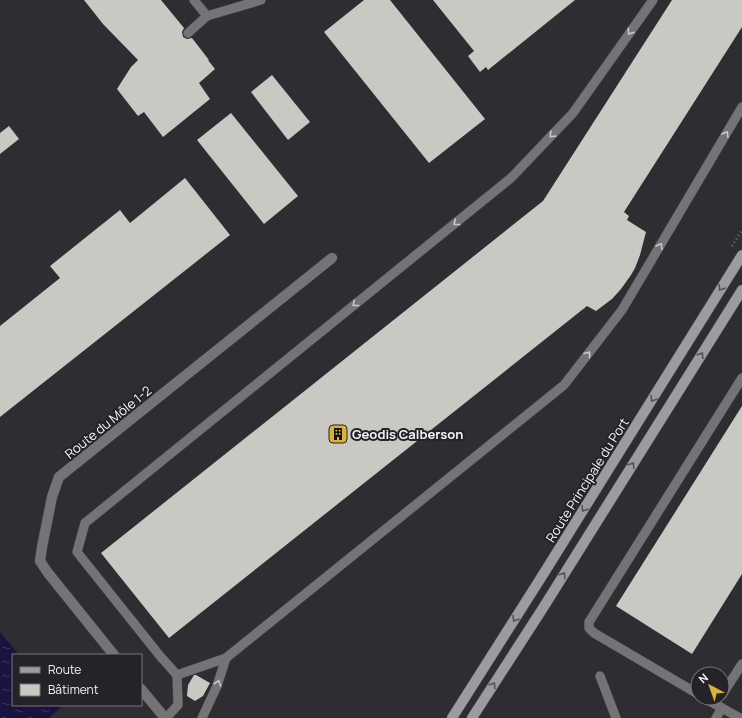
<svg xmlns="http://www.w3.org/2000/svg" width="742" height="718" font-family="Manrope,sans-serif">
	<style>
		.water { fill: url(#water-ripples) }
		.building { fill: #cac8c2 }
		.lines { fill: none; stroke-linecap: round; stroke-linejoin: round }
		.lane-casing { stroke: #49494e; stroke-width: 10 }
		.street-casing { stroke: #49494e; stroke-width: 11 }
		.secondary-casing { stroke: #49494e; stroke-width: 11 }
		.path { stroke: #757579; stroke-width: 2.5; stroke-dasharray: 1 3; stroke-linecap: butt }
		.lane { stroke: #747477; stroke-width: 9 }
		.street { stroke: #747477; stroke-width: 10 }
		.secondary { stroke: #9c9ca0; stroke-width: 10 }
		.oneway { stroke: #c7c8cb }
		.oneway2 { stroke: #535358 }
		.labels { text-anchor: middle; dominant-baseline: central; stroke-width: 4; stroke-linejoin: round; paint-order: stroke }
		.street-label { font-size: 13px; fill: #f4f5f8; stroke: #232328 }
		.poi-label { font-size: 13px; font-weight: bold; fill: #f4f5f8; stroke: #232328; text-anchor: start }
	</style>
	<defs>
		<pattern id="water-ripples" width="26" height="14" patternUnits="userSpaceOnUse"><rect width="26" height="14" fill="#18133f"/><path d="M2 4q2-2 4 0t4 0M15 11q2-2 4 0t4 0" fill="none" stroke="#3a365c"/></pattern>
	</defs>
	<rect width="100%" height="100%" fill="#2d2d32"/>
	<path class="water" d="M0,632L19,655H13V705H59L61,707L49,718H0Z"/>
	<g class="building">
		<path d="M84,0H161L184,28L182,32L183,37L187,39L192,38L209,60H208L215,69L199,83L210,99L163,137L144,112L138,116L117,89L131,67L138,60L103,24Z"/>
		<path d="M364,0H390L485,119L429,163L324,32Z"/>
		<path d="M433,0H575L488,70L486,67L480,72L468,56L474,51Z"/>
		<path d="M672,0H742V27L624,212L629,216L627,220L646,232L640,255L635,268L631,275L621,289L612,299L596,311L587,306L169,638L101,553L543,201Z"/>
		<path d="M272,75L310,122L288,140L251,92Z"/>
		<path d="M231,113L298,196L264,224L197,140Z"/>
		<path d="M9,126L19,139L0,154V133Z"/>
		<path d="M185,178L230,235L0,417V326L60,278L50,266L120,210L130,223Z"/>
		<path d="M742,406V574L692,654L616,606Z"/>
		<path d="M194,675H196L210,683L203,696L195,701L187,696L188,685Z"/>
	</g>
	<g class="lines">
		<g class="lane-casing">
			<g id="lane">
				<path d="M194,0L207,16"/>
				<path d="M188,33L207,16L261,0"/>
				<path d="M226,658L564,385L622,310L742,107"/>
				<path d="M177,675L160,656L77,552L85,523L511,178L573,113L653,0"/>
				<path d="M600,676L616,718"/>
				<path d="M698,694L594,633L589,628V622L742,378"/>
				<path d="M722,695L742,664"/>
				<path d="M704,698L740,718"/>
				<path d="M166,718L178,705L177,675L226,658L217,686L202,718"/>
				<path d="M716,718L722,708"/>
			</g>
		</g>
		<g class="street-casing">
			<g id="street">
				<path d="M114,655L48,573L40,561L42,547L52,497L59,477L332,258"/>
				<path d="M141,689L165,718"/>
			</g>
		</g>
		<g class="secondary-casing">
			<g id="secondary">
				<path d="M452,718L544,573L742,255"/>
				<path d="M472,718L543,608L742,290"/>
			</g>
		</g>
		<path class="path" d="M732,246L742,230"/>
		<use href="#lane" class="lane"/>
		<use href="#street" class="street"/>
		<use href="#secondary" class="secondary"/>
	</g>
	<defs><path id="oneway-chevron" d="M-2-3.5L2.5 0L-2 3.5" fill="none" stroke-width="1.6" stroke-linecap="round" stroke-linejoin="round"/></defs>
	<g class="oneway">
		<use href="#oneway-chevron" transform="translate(630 32) rotate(125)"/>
		<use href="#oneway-chevron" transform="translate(726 134) rotate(-59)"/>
		<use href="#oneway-chevron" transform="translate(552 135) rotate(134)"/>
		<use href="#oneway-chevron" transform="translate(456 223) rotate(141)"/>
		<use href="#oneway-chevron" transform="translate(660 246) rotate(-59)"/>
		<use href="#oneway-chevron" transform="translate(355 304) rotate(141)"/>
		<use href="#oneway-chevron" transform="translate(588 354) rotate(-52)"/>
		<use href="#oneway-chevron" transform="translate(218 683) rotate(-71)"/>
	</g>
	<g class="oneway2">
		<use href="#oneway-chevron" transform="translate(721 288) rotate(122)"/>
		<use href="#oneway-chevron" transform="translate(701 355) rotate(-58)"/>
		<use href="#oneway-chevron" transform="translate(653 399) rotate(122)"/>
		<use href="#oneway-chevron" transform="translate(632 465) rotate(-58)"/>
		<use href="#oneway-chevron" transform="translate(584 509) rotate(122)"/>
		<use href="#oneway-chevron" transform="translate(563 575) rotate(-58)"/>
		<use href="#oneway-chevron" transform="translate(515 619) rotate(122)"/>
		<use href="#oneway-chevron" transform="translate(493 685) rotate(-57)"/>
	</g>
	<defs>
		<g id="building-square" transform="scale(1)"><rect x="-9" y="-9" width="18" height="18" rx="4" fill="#dab334" stroke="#232328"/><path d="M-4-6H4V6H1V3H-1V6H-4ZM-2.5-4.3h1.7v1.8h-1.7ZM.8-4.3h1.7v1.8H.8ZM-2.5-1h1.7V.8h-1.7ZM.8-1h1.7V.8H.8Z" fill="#111"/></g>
	</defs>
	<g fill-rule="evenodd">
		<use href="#building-square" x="338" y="434"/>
	</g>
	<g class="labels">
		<g class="street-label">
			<text transform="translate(108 422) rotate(-39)">Route du Môle 1-2</text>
			<text transform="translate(587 480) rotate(-58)">Route Principale du Port</text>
		</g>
		<g class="poi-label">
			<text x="352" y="434">Geodis Calberson</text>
		</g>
	</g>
	<rect x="12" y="654" width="130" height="52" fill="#232328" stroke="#77777b"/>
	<rect x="20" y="667" width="20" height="6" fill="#9c9ca0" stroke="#77777b"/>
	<text x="48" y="674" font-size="12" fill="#f4f5f8">Route</text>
	<rect x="20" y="684" width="20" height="12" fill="#cac8c2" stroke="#77777b"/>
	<text x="48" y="694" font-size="12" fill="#f4f5f8">Bâtiment</text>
	<g transform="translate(710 686) rotate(319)"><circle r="19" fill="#232328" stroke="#77777b"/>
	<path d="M0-3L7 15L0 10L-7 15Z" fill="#dab334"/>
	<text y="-6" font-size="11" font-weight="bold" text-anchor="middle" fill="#f4f5f8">N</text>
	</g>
</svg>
